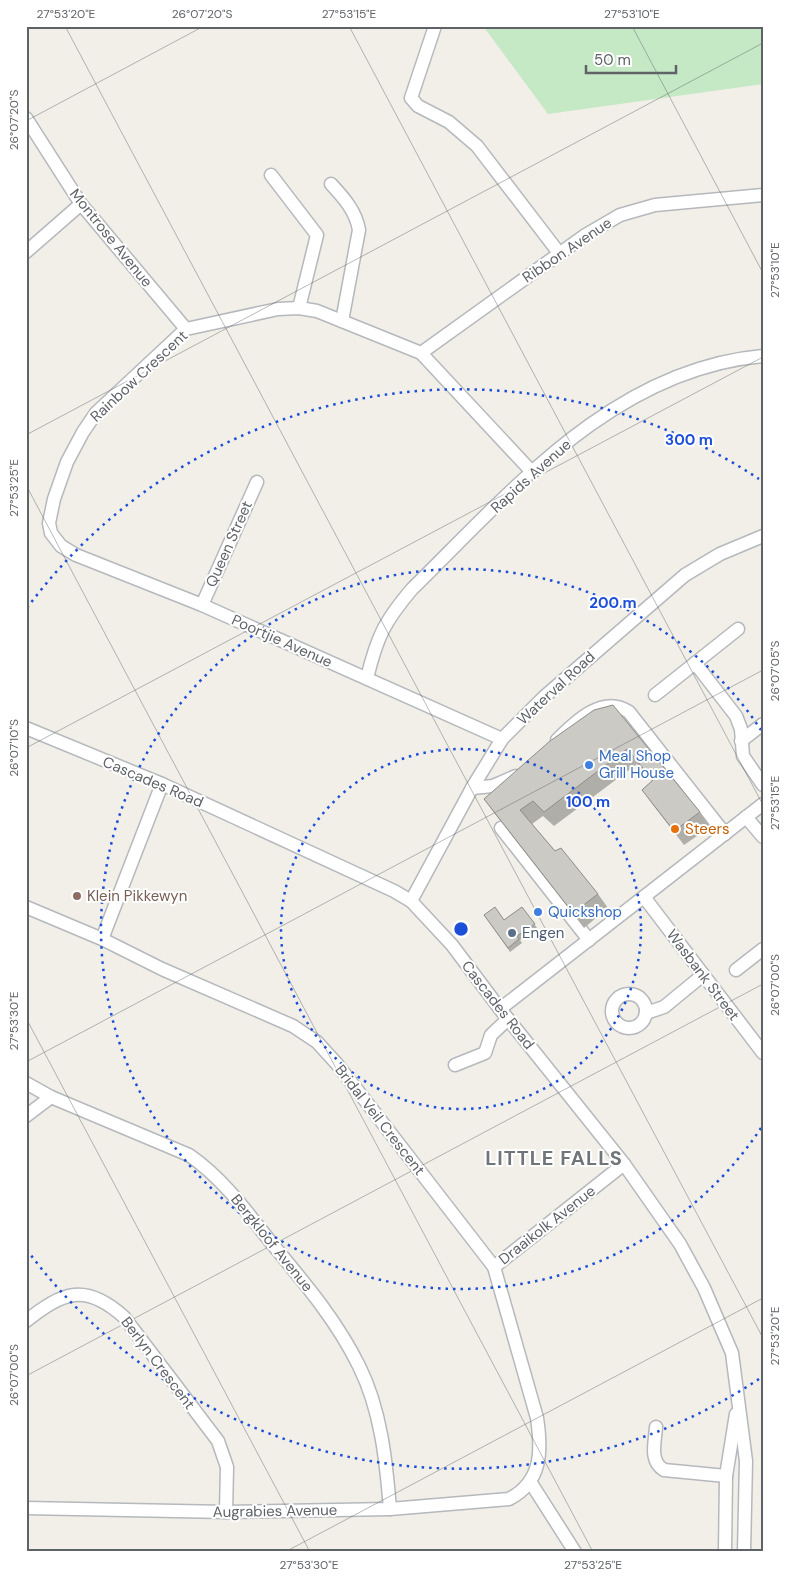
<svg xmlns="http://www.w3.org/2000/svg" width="789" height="1578" font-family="'DM Sans',sans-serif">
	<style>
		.green { fill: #c5e8c5 }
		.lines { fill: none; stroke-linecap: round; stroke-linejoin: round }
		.minor-casing { stroke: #b5b8bc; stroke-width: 15 }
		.minor { stroke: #fff; stroke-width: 12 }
		.wall { fill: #afaea9 }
		.building { fill: #cccac5; stroke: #8f8d8a }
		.ticks { fill: none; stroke: #5f6368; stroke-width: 1; stroke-opacity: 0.45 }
		.ring { fill: none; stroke: #1d4ed8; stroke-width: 2.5; stroke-dasharray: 2.5 5 }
		.shop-dot { fill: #3f7fe0; stroke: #fff; stroke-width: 2 }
		.food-dot { fill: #e8710a; stroke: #fff; stroke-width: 2 }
		.education-dot { fill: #8d6e63; stroke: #fff; stroke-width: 2 }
		.service-dot { fill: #5c6f8a; stroke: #fff; stroke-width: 2 }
		.labels { text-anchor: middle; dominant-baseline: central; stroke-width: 4; stroke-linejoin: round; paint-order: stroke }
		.street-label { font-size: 15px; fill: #5f6368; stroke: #fff }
		.shop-label { font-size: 15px; fill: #366cbe; stroke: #fff; text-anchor: start }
		.food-label { font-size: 15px; fill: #c56008; stroke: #fff; text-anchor: start }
		.education-label { font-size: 15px; fill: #785e54; stroke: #fff; text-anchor: start }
		.service-label { font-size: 15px; fill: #4e5e75; stroke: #fff; text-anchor: start }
		.district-label { font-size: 20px; font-weight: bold; letter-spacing: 1px; fill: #70757a; stroke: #fff }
		.centre { fill: #1d4ed8; stroke: #fff; stroke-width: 2.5 }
		.ring-label { font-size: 15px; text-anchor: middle; font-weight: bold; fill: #1d4ed8; stroke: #fff; stroke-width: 4; stroke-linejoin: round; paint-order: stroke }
		.neatline { fill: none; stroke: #5f6368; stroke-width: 2 }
		.ticks-label { font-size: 12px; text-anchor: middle; fill: #5f6368 }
	</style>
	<rect width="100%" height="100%" fill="#f1efe8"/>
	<path class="green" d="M483,26H763V84L548,114Z"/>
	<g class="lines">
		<g class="minor-casing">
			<g id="minor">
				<path d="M435,26L411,98L418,106L449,122L477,146L559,253"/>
				<path d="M26,118L81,204L186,329"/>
				<path d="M271,175L317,235L299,308"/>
				<path d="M331,184C343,197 356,211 359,230L342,321"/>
				<path d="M26,252L81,204"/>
				<path d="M421,353L584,236L620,215L655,205L763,195"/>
				<path d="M202,605L257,482"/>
				<path d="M695,663L736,716L741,729L743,756L763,785"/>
				<path d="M367,678C377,637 384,622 412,589C512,491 614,369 763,356"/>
				<path d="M655,695L738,629"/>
				<path d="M26,728L162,784L394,891L411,901L452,945L500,1009L624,1164L680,1244L704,1288L732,1353L746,1461L744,1552"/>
				<path d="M502,739L202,605L76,555L61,546L51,533L49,523L54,499L67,462L83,432L96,413L186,329L278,309L299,308L317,311L421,353L532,472"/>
				<path d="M557,740C575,722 603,694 629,712L725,834"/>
				<path d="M741,741L763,724"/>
				<path d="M472,788L493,786L516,776"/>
				<path d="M746,817L763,837"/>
				<path d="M501,828L589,940"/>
				<path d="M644,897L763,1053"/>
				<path d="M411,901L472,788L502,739L544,697L685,575L720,554L763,536"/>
				<path d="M26,907L102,939L162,969L293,1026L317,1042L337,1064L494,1267L537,1418C542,1451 542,1482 509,1499L390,1509L226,1512L26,1508"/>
				<path d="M102,939L162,784"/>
				<path d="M736,970L763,949"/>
				<circle cx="629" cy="1011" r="17"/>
				<path d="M500,1009L763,804"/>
				<path d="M646,1013L664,1007L703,975"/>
				<path d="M455,1065L485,1053L491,1035L508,1019"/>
				<path d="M26,1083L51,1097L189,1155C221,1177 245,1209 269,1240C302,1280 336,1319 359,1366C381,1410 386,1460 390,1509"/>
				<path d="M26,1116L51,1097"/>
				<path d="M494,1267L624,1164"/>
				<path d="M26,1321C63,1292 85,1282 124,1317L218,1441L227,1467L226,1512"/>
				<path d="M656,1427C655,1443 649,1461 664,1470L726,1476"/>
				<path d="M531,1483L575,1552"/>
				<path d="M725,1552L726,1476L736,1414"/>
			</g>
		</g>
		<use href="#minor" class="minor"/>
	</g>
	<g class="wall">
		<path d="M594,710L700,812L710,827L684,845L653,805L642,790L652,781L637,764L554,826L543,816L532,824L555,851L598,894L608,908L584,928L495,814L484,799Z"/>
		<path d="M522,907L537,928L520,940L522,943L510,952L484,915L504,920Z"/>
	</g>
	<g class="building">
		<path d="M613,705L700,812L674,831L642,790L653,780L627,749L544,812L533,801L520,810L555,851L561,848L598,894L573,913L484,799L550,741L594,710Z"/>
		<path d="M495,907L504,920L522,907L535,924L517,936L519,939L508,948L484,915Z"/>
	</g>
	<path class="ticks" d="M65,26L763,1338M349,26L763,805M632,26L763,273M26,121L204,26M26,435L763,43M26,485L593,1552M26,748L763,357M26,1018L310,1552M26,1062L763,670M26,1376L763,984M26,1551L27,1552M285,1552L763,1298"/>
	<g class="ring">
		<circle cx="461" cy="929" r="180"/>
		<path d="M761 1128A360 360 0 1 1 761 730"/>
		<path d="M759 1379A540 540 0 0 1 27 1250M27 608A540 540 0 0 1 759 479"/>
	</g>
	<g class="shop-dot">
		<circle cx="589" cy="765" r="5"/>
		<circle cx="538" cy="912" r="5"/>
	</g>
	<circle class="food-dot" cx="675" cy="829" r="5"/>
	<circle class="education-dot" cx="77" cy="896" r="5"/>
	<circle class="service-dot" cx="512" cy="933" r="5"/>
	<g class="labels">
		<g class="street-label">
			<text transform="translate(111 238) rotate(51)">Montrose Avenue</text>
			<text transform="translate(567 250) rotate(-34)">Ribbon Avenue</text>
			<text transform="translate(139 376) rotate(-43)">Rainbow Crescent</text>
			<text transform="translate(531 476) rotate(-42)">Rapids Avenue</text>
			<text transform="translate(229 544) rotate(-66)">Queen Street</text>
			<text transform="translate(282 641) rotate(24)">Poortjie Avenue</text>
			<text transform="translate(556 688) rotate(-43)">Waterval Road</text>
			<text transform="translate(153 782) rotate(23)">Cascades Road</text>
			<text transform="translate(703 975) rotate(53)">Wasbank Street</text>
			<text transform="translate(498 1005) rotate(52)">Cascades Road</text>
			<text transform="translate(380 1120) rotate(52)">Bridal Veil Crescent</text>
			<text transform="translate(547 1225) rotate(-38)">Draaikolk Avenue</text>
			<text transform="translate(272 1243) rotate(51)">Bergkloof Avenue</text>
			<text transform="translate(158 1363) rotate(53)">Berlyn Crescent</text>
			<text transform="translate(275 1511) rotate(-1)">Augrabies Avenue</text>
		</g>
		<g class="shop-label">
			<text x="599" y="756">Meal Shop<tspan x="599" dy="17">Grill House</tspan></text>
			<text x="548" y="912">Quickshop</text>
		</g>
		<g class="food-label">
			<text x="685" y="829">Steers</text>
		</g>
		<g class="education-label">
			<text x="87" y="896">Klein Pikkewyn</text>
		</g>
		<g class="service-label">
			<text x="522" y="933">Engen</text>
		</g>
		<g class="district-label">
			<text x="554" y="1158">LITTLE FALLS</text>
		</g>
	</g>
	<circle cx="461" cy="929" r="8" class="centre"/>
	<g class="ring-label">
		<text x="689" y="445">300 m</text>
		<text x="613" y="608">200 m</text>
		<text x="588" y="807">100 m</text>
	</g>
	<rect width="789" height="1578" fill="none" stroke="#ffffff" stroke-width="55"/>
	<path d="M586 65v8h90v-8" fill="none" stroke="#5f6368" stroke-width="2.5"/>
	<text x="594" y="65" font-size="15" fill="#5f6368" stroke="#ffffff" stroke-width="4" paint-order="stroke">50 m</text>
	<rect x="28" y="28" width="734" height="1522" class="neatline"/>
	<g class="ticks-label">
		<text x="66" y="18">27°53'20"E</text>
		<text x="202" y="18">26°07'20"S</text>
		<text x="349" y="18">27°53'15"E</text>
		<text x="632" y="18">27°53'10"E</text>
		<text transform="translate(14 120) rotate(-90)" y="4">26°07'20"S</text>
		<text transform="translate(775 270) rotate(-90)" y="4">27°53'10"E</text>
		<text transform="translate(14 488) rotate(-90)" y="4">27°53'25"E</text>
		<text transform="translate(775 671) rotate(-90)" y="4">26°07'05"S</text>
		<text transform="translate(14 748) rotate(-90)" y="4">26°07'10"S</text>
		<text transform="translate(775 803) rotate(-90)" y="4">27°53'15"E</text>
		<text transform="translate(775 985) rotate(-90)" y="4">26°07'00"S</text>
		<text transform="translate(14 1021) rotate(-90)" y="4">27°53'30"E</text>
		<text transform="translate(775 1336) rotate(-90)" y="4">27°53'20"E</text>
		<text transform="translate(14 1375) rotate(-90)" y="4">26°07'00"S</text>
		<text x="309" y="1569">27°53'30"E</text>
		<text x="593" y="1569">27°53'25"E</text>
	</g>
</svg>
